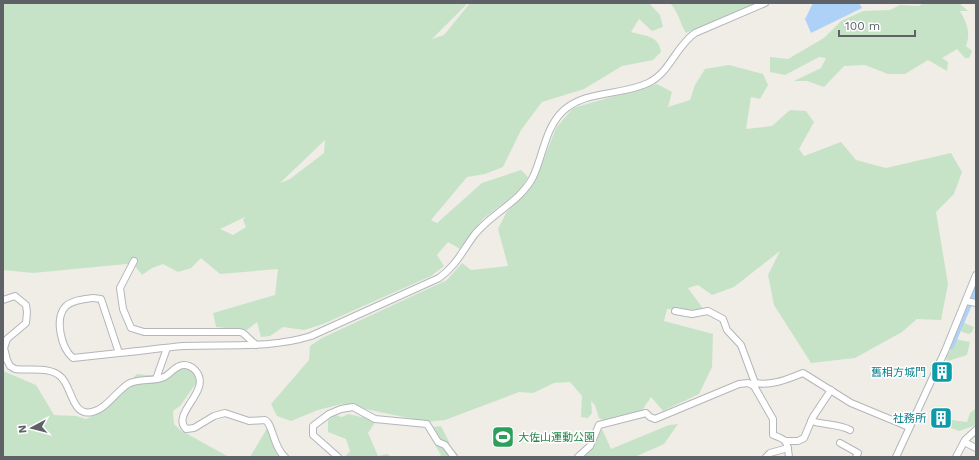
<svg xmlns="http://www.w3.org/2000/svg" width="979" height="460" font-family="'Work Sans','Noto Sans JP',sans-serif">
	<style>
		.green { fill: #c6e3c8; fill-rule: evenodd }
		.water { fill: #aed2f7 }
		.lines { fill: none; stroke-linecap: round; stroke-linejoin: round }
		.river { stroke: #aed2f7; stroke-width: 9 }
		.minor-casing { stroke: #b3b6ba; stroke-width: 8 }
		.minor { stroke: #fff; stroke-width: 6 }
		.labels { text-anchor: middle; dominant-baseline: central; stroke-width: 3; stroke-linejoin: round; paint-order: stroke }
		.culture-label { font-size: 11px; fill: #0d838f; stroke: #fff; text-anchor: end }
		.leisure-label { font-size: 11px; fill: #27864d; stroke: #fff; text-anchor: start }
	</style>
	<rect width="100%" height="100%" fill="#efede6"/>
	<g class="green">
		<path d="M3,3H468L432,39L444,35L470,3H649L660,15L663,27L652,31L639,19L631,32C644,36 659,35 661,52L653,60L622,66L584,89L542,102L521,130L503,167L485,174L467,177L431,220L437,223L482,183L521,170L528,177L521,189L483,219L460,249L448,242L437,255L444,266L431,276L323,324L304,330L283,327L270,336L261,337L257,322L247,330L216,327L213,313L275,295L278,269L220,274L201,258L191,268L178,272L163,264L152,268L142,275L135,266L137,263L33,273L3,270ZM325,140L324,153L290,179L280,183ZM245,217L243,220L246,227L233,235L220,229Z"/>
		<path d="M670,3H757L686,33C680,23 678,11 670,3Z"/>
		<path d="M924,3H959L968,11H960C967,23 971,33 966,46L972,51L969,58H965L957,49L942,58L948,62L947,71L928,60L905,74H888L865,65L844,66L824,87L807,81H794L821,68L826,58L819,57L785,75L770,72V57L788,59L824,38L841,21L863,11L890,10L900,5L919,6Z"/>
		<path d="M729,65L763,74L768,85L760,99L751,97L746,129L772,126L790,110L806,111L814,122L799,149L804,156L841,142L856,160L886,168L951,153L962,172L954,194L936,212L948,284L941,320L917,319L902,332L855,358L811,363L774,305L768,275L780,251L734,287L712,295L698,285L688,288L704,310L667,309L664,321L713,334L712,367L699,394L663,411L651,397L641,412L603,420L599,418L595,405L591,401L592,413L588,418L581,417L582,396L570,382L554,383L533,393L519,392L445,420L427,422L342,404L318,410L291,421L277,416L271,404L309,360L310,346L322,338L447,280L462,263L471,270L508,266L498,229L506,213L528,190L537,176L556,128L573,108L657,84L672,92L668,107L690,100L695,85L705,69Z"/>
		<path d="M968,306H970L964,323L974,327L972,332L969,334L962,332L960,328L964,323L962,322Z"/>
		<path d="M955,339L970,342L967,355L948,361L946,359Z"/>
		<path d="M195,366L197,382L180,406L173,411L174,424L180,430L229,457H3V371L36,385L54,415L76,416L86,419L97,414L137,374C148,376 159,374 169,377L184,367Z"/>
		<path d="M976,408V425L959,431L951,428L952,420L967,422L970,413Z"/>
		<path d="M348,414L361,417L377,415L374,424L368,433L378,456L387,454L392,457H345L350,451L346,439L328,432V420L335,415L342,417Z"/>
		<path d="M272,420L276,443L287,457H250Z"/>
		<path d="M678,424L664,444L635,457H584L591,450L602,429L611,449L669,425Z"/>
		<path d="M441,426L449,442L452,457H439L441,455L425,428Z"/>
	</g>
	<path class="water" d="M813,3H859L862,8L811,33L805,19Z"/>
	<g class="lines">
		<path class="river" d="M950,345L976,284"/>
		<g class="minor-casing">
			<g id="minor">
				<path d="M134,261L120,288L123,309L131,328L144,332H240L243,333L256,345"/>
				<path d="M93,298L101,299L119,353L73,358C61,348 54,318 66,306C73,300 84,299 93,298Z"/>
				<path d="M3,300L15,296L26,305L27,312L26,323L7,339L4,348L7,360L10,366L15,369C30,371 50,366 61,377C72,387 72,417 92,412C106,409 116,392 128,384C139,378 153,382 164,377C171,374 175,365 184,365C188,365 192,367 195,370C214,390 170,413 186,429L194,428L214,416L225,413L249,421L265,420C273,424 273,447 285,457"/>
				<path d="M966,301L976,303"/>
				<path d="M675,311L692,314L708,311L723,319L727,330L741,345L755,383"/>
				<path d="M119,353C140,351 162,348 183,346C226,344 270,349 311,336L439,278C456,266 463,250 475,234C492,213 520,202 533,177C543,156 545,128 563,111C585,90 621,96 648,83C670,73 675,47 695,33L765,3"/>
				<path d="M156,379L167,348"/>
				<path d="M811,421C823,425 840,424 850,430"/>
				<path d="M786,441H798L804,438L813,417L831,390"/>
				<path d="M964,442L976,448"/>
				<path d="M840,443L858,453L856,457"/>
				<path d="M338,457L313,435V426L329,414L341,409L353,407L375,419L427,424L438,442L445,445L454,457"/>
				<path d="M578,457L590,446L599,425L646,413L650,417L655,419L739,384L748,383L754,386"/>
				<path d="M766,457L770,453L788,448"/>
				<path d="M789,457C787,442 788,440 773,435V419L754,386L755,383C773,386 787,379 803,373L851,403L909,427"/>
				<path d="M896,457L945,351L976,275"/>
				<path d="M956,457L965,440L976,430"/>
			</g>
		</g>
		<use href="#minor" class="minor"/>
	</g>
	<defs>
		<g id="building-square" transform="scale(1.15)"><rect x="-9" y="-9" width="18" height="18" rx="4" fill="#0f9aa8" stroke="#fff"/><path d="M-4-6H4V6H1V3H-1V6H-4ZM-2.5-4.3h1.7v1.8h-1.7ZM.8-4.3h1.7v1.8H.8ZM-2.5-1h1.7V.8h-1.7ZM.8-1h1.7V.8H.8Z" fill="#fff"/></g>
		<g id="stadium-square" transform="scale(1.15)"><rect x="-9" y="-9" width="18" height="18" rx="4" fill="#2e9e5b" stroke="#fff"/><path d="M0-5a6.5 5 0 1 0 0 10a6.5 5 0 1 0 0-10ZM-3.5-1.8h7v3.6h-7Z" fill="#fff"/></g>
	</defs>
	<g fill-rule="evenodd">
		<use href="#building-square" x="942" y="372"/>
		<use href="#building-square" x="941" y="418"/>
		<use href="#stadium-square" x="503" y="437"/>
	</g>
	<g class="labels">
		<g class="culture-label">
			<text x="926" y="372">舊相方城門</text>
			<text x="926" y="418">社務所</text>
		</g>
		<g class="leisure-label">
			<text x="518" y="437">大佐山運動公園</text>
		</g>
	</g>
	<rect width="979" height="460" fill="none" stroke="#5e6165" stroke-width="8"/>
	<g transform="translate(32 428) rotate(263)" stroke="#ffffff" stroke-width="3" paint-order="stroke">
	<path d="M0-3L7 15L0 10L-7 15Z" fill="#5e6165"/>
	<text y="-6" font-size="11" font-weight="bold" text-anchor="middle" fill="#5e6165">N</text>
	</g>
	<path d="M839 30v6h76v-6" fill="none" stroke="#5e6165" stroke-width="2"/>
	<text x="845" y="30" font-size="12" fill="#5e6165" stroke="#ffffff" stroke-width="3" paint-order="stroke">100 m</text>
</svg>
